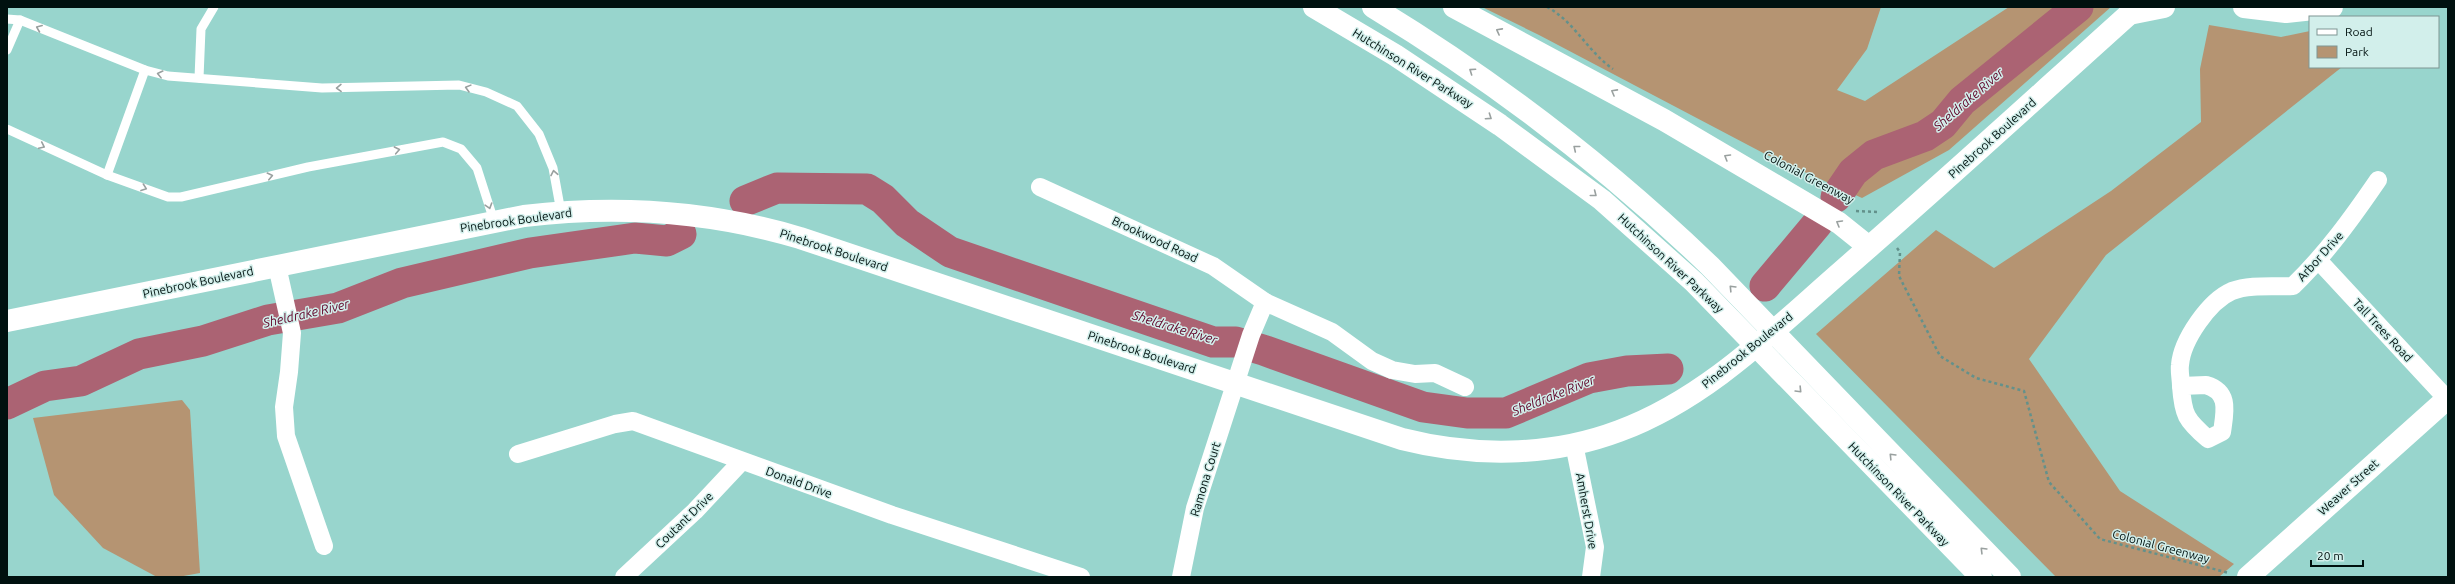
<svg xmlns="http://www.w3.org/2000/svg" width="2455" height="584" font-family="Ubuntu,sans-serif">
	<style>
		.green { fill: #b59472 }
		.lines { fill: none; stroke-linecap: round; stroke-linejoin: round }
		.river { stroke: #ab6373; stroke-width: 31 }
		.path { stroke: #63918b; stroke-width: 2.5; stroke-dasharray: 3 3; stroke-linecap: butt }
		.service { stroke: #fff; stroke-width: 9 }
		.minor { stroke: #fff; stroke-width: 18 }
		.tertiary { stroke: #fff; stroke-width: 22 }
		.secondary { stroke: #fff; stroke-width: 22 }
		.motorway { stroke: #fff; stroke-width: 22 }
		.oneway { stroke: #99a09f }
		.labels { text-anchor: middle; dominant-baseline: central; stroke-width: 3; stroke-linejoin: round; paint-order: stroke }
		.street-label { font-size: 12px; fill: #00110f; stroke: #d2efeb }
		.water-label { font-size: 13px; font-style: italic; fill: #610429; stroke: #d2efeb }
	</style>
	<rect width="100%" height="100%" fill="#98d5cd"/>
	<g class="green">
		<path d="M1482,7H1881L1867,49L1837,90L1865,101L2009,7H2111L1949,150L1862,198L1767,155L1539,35Z"/>
		<path d="M2209,25L2281,37L2310,31V67H2342L2106,255L2029,359L2120,491L2234,564L2219,577H2056L1816,334L1936,230L1994,268L2111,191L2201,122L2200,69Z"/>
		<path d="M182,400L190,410L200,573L178,577H157L103,548L54,495L33,418Z"/>
	</g>
	<g class="lines">
		<g class="river">
			<path d="M1836,197L1853,172L1874,155L1925,136L1943,124L1962,101L2078,7"/>
			<path d="M745,201L777,188L867,189L883,199L907,223L950,252L1213,342H1236L1263,350L1423,407L1467,413H1506L1589,378L1627,371L1668,369"/>
			<path d="M1765,286L1817,224"/>
			<path d="M7,404L45,386L81,381L139,354L203,341L268,320L338,308L402,283L530,253L635,238L667,241L681,234"/>
		</g>
		<g class="path">
			<path d="M1547,7C1574,21 1588,52 1613,69"/>
			<path d="M1856,211L1879,212"/>
			<path d="M1897,248L1900,252L1899,276L1940,356L1976,378L2024,391L2049,482L2100,539L2229,573"/>
		</g>
		<g class="service">
			<path d="M7,19L20,20L145,70L168,76L322,88L459,85L486,92L517,106L539,134L553,168L561,212"/>
			<path d="M7,50L20,20"/>
			<path d="M199,78L201,29L214,7"/>
			<path d="M7,129L107,175L168,197H181L308,167L443,142L461,149L477,168L494,221"/>
			<path d="M107,175L145,70"/>
		</g>
		<g class="minor">
			<path d="M1040,187L1213,266L1265,302L1332,332L1372,361L1392,370L1415,374L1435,373L1465,387"/>
			<path d="M2319,261L2447,399"/>
			<path d="M277,266L292,333L289,372L284,407L286,436L324,546"/>
			<path d="M2206,385C2230,392 2225,411 2222,432L2208,439C2186,420 2183,415 2181,386Z"/>
			<path d="M2181,386C2181,379 2179,371 2180,365C2182,340 2209,301 2232,291C2250,284 2274,287 2293,286C2326,254 2352,218 2378,180"/>
			<path d="M1574,444L1595,547L1591,577"/>
			<path d="M518,454L615,424L633,421L892,515L1081,577"/>
			<path d="M624,577L695,511L741,462"/>
			<path d="M1181,577L1195,508L1251,335L1265,302"/>
		</g>
		<g class="tertiary">
			<path d="M2244,7L2286,12L2332,7"/>
			<path d="M2129,14L2164,7"/>
			<path d="M7,321L524,216C617,205 710,211 800,238L1402,439C1473,457 1550,457 1619,431C1706,399 1774,330 1843,270C1942,184 2039,95 2137,7"/>
		</g>
		<path class="secondary" d="M2248,577L2448,398"/>
		<g class="motorway">
			<path d="M1314,7L1395,55L1500,125L1602,200L1694,282L1981,577"/>
			<path d="M1373,7C1495,81 1607,167 1710,266L2010,577"/>
			<path d="M1454,7L1664,120L1839,223L1869,247"/>
		</g>
	</g>
	<defs><path id="oneway-chevron" d="M-2-3.5L2.5 0L-2 3.5" fill="none" stroke-width="1.6" stroke-linecap="round" stroke-linejoin="round"/></defs>
	<g class="oneway">
		<use href="#oneway-chevron" transform="translate(39 28) rotate(-158)"/>
		<use href="#oneway-chevron" transform="translate(1499 31) rotate(-152)"/>
		<use href="#oneway-chevron" transform="translate(1472 71) rotate(-146)"/>
		<use href="#oneway-chevron" transform="translate(160 74) rotate(-166)"/>
		<use href="#oneway-chevron" transform="translate(339 88) rotate(179)"/>
		<use href="#oneway-chevron" transform="translate(468 88) rotate(-165)"/>
		<use href="#oneway-chevron" transform="translate(1614 92) rotate(-151)"/>
		<use href="#oneway-chevron" transform="translate(1489 117) rotate(34)"/>
		<use href="#oneway-chevron" transform="translate(42 146) rotate(25)"/>
		<use href="#oneway-chevron" transform="translate(1576 148) rotate(-141)"/>
		<use href="#oneway-chevron" transform="translate(397 150) rotate(-11)"/>
		<use href="#oneway-chevron" transform="translate(1727 157) rotate(-149)"/>
		<use href="#oneway-chevron" transform="translate(554 173) rotate(-101)"/>
		<use href="#oneway-chevron" transform="translate(270 176) rotate(-13)"/>
		<use href="#oneway-chevron" transform="translate(144 188) rotate(20)"/>
		<use href="#oneway-chevron" transform="translate(1594 194) rotate(38)"/>
		<use href="#oneway-chevron" transform="translate(489 206) rotate(73)"/>
		<use href="#oneway-chevron" transform="translate(1839 223) rotate(-150)"/>
		<use href="#oneway-chevron" transform="translate(1732 288) rotate(-134)"/>
		<use href="#oneway-chevron" transform="translate(1799 390) rotate(46)"/>
		<use href="#oneway-chevron" transform="translate(1892 456) rotate(-134)"/>
		<use href="#oneway-chevron" transform="translate(1983 550) rotate(-135)"/>
	</g>
	<g class="labels">
		<g class="street-label">
			<text transform="translate(1413 68) rotate(32)">Hutchinson River Parkway</text>
			<text transform="translate(1992 138) rotate(-42)">Pinebrook Boulevard</text>
			<text transform="translate(1809 177) rotate(28)">Colonial Greenway</text>
			<text transform="translate(516 220) rotate(-8)">Pinebrook Boulevard</text>
			<text transform="translate(1155 239) rotate(25)">Brookwood Road</text>
			<text transform="translate(834 250) rotate(18)">Pinebrook Boulevard</text>
			<text transform="translate(2320 256) rotate(-48)">Arbor Drive</text>
			<text transform="translate(1671 263) rotate(43)">Hutchinson River Parkway</text>
			<text transform="translate(198 282) rotate(-12)">Pinebrook Boulevard</text>
			<text transform="translate(2383 330) rotate(47)">Tall Trees Road</text>
			<text transform="translate(1747 350) rotate(-39)">Pinebrook Boulevard</text>
			<text transform="translate(1142 352) rotate(18)">Pinebrook Boulevard</text>
			<text transform="translate(1205 479) rotate(-73)">Ramona Court</text>
			<text transform="translate(799 482) rotate(20)">Donald Drive</text>
			<text transform="translate(2348 487) rotate(-42)">Weaver Street</text>
			<text transform="translate(1899 494) rotate(46)">Hutchinson River Parkway</text>
			<text transform="translate(1587 511) rotate(80)">Amherst Drive</text>
			<text transform="translate(684 520) rotate(-44)">Coutant Drive</text>
			<text transform="translate(2161 546) rotate(15)">Colonial Greenway</text>
		</g>
		<g class="water-label">
			<text transform="translate(1968 99) rotate(-41)">Sheldrake River</text>
			<text transform="translate(306 313) rotate(-13)">Sheldrake River</text>
			<text transform="translate(1175 327) rotate(17)">Sheldrake River</text>
			<text transform="translate(1553 395) rotate(-22)">Sheldrake River</text>
		</g>
	</g>
	<rect width="2455" height="584" fill="none" stroke="#00110f" stroke-width="16"/>
	<rect x="2309" y="16" width="130" height="52" fill="#d2efeb" stroke="#7e9693"/>
	<rect x="2317" y="29" width="20" height="6" fill="#ffffff" stroke="#7e9693"/>
	<text x="2345" y="36" font-size="12" fill="#00110f">Road</text>
	<rect x="2317" y="46" width="20" height="12" fill="#b59472" stroke="#7e9693"/>
	<text x="2345" y="56" font-size="12" fill="#00110f">Park</text>
	<path d="M2311 560v6h52v-6" fill="none" stroke="#00110f" stroke-width="2"/>
	<text x="2317" y="560" font-size="12" fill="#00110f" stroke="#d2efeb" stroke-width="3" paint-order="stroke">20 m</text>
</svg>
